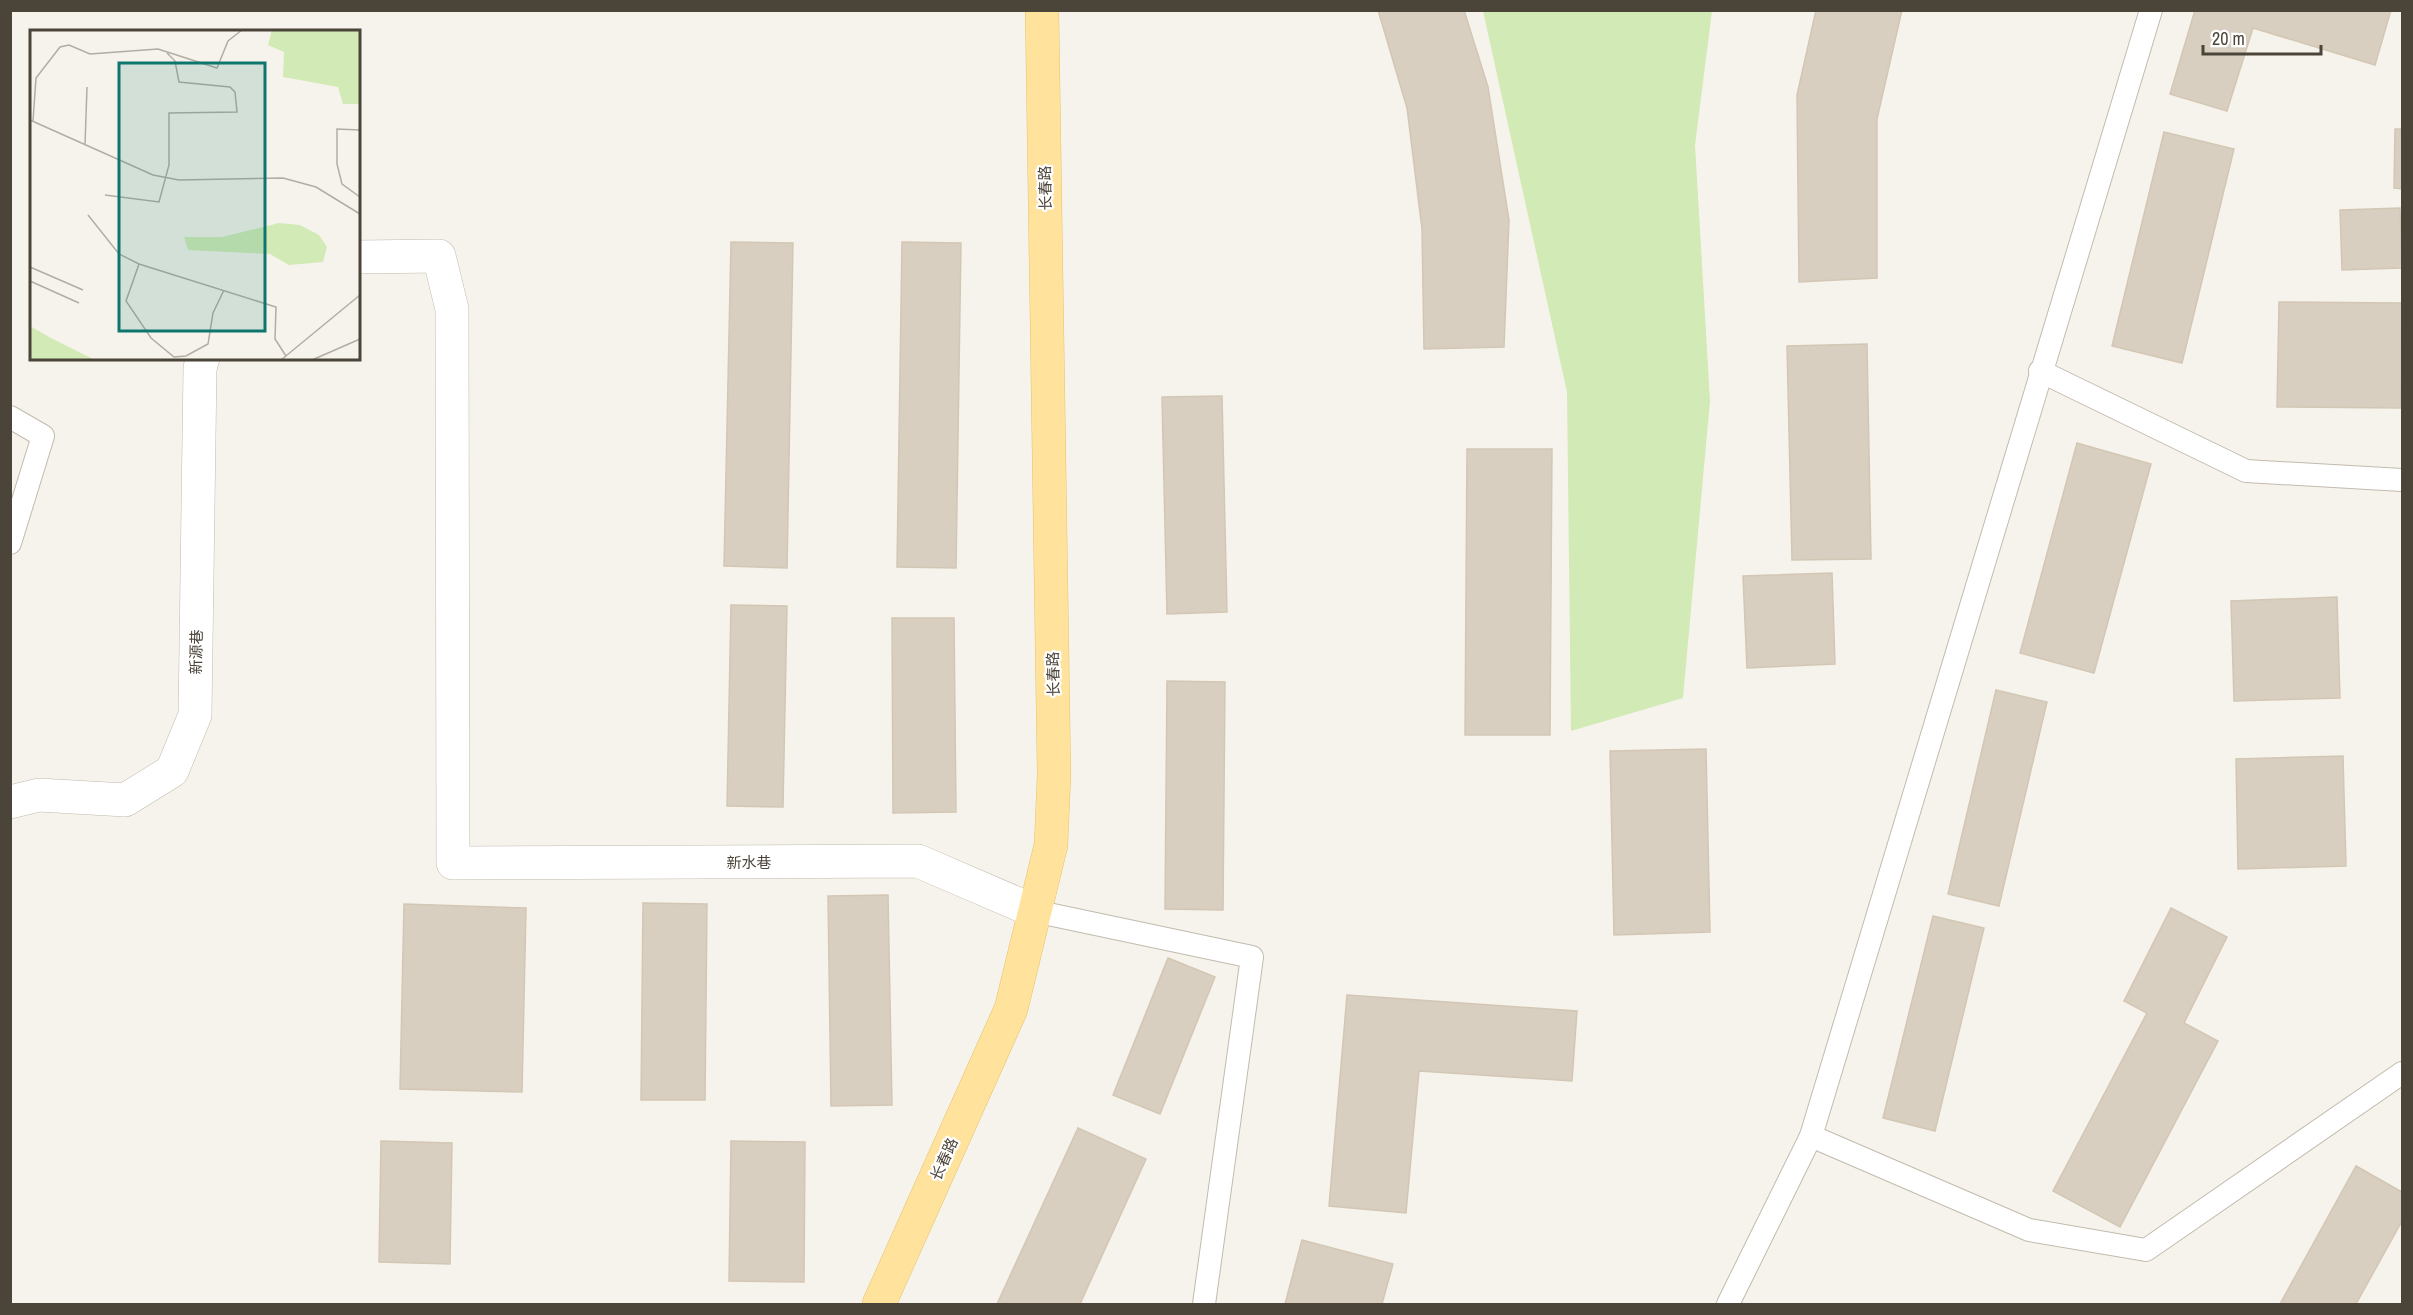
<svg xmlns="http://www.w3.org/2000/svg" width="2413" height="1315" font-family="'Archivo Narrow','Noto Sans SC',sans-serif">
	<style>
		.green { fill: #d2eab5 }
		.building { fill: #d8cfc1; stroke: #d3c7b4; stroke-width: 1.5 }
		.lines { fill: none; stroke-linecap: round; stroke-linejoin: round }
		.service-casing { stroke: #c2bbae; stroke-width: 24 }
		.minor-casing { stroke: #c2bbae; stroke-width: 34 }
		.primary-casing { stroke: #e6c16a; stroke-width: 34 }
		.service { stroke: #fff; stroke-width: 22 }
		.minor { stroke: #fff; stroke-width: 33 }
		.primary { stroke: #ffe39c; stroke-width: 33 }
		.labels { text-anchor: middle; dominant-baseline: central; stroke-width: 4.5; stroke-linejoin: round; paint-order: stroke }
		.street-label { font-size: 15px; fill: #4b4439; stroke: #fff }
		.inset-road { fill: none; stroke: #b2ada4; stroke-width: 1.5 }
		.view { fill: #0f766e; fill-opacity: 0.15; stroke: #0f766e; stroke-width: 3 }
		.inset-edge { fill: none; stroke: #4b4439; stroke-width: 3 }
	</style>
	<rect width="100%" height="100%" fill="#f6f3ec"/>
	<path class="green" d="M1483,11H1712L1695,145L1710,401L1683,698L1571,731L1567,392Z"/>
	<g class="building">
		<path d="M1378,10H1464L1488,87L1509,220L1504,347L1424,349L1422,229L1407,108Z"/>
		<path d="M1816,10H1902L1877,119V278L1799,282L1797,95Z"/>
		<path d="M2195,10H2391L2375,65L2253,28L2227,111L2170,94Z"/>
		<path d="M2395,129H2402V189L2394,188Z"/>
		<path d="M2164,132L2234,149L2182,363L2112,346Z"/>
		<path d="M2400,208L2402,268L2342,270L2340,210Z"/>
		<path d="M731,242L793,243L787,568L724,566Z"/>
		<path d="M902,242L961,243L956,568L897,567Z"/>
		<path d="M2279,302L2402,303L2401,408L2277,407Z"/>
		<path d="M1867,344L1871,559L1792,560L1787,346Z"/>
		<path d="M1222,396L1227,612L1167,614L1162,397Z"/>
		<path d="M2077,443L2151,464L2094,673L2020,653Z"/>
		<path d="M1467,449H1552L1550,735H1465Z"/>
		<path d="M1832,573L1835,664L1747,668L1743,576Z"/>
		<path d="M2337,597L2340,698L2234,701L2231,601Z"/>
		<path d="M731,605L787,606L783,807L727,806Z"/>
		<path d="M892,618H954L956,812L893,813Z"/>
		<path d="M1167,681L1225,682L1223,910L1165,909Z"/>
		<path d="M1996,690L2047,702L1999,906L1948,894Z"/>
		<path d="M1706,749L1710,932L1614,935L1610,751Z"/>
		<path d="M2343,756L2346,866L2238,869L2236,759Z"/>
		<path d="M888,895L892,1105L831,1106L828,896Z"/>
		<path d="M643,903L707,904L705,1100H641Z"/>
		<path d="M404,904L526,908L522,1092L400,1089Z"/>
		<path d="M2171,908L2227,937L2184,1023L2218,1041L2120,1227L2053,1191L2147,1013L2124,1001Z"/>
		<path d="M1933,916L1984,928L1935,1131L1883,1118Z"/>
		<path d="M1168,958L1215,977L1160,1114L1113,1095Z"/>
		<path d="M1347,995L1577,1011L1572,1081L1419,1071L1406,1213L1329,1206Z"/>
		<path d="M1078,1128L1146,1159L1080,1304H997Z"/>
		<path d="M381,1141L452,1143L450,1264L379,1262Z"/>
		<path d="M731,1141L805,1142L804,1282L729,1281Z"/>
		<path d="M2356,1166L2402,1192V1221L2356,1304H2280Z"/>
		<path d="M1302,1240L1393,1264L1382,1304H1285Z"/>
	</g>
	<g class="lines">
		<g class="service-casing">
			<g id="service">
				<path d="M2040,371L2246,471L2402,480"/>
				<path d="M10,417L43,436L10,543"/>
				<path d="M1034,911L1252,957L1204,1304"/>
				<path d="M1811,1136L2029,1230L2146,1250L2402,1073"/>
				<path d="M1728,1304L1811,1136L2151,10"/>
			</g>
		</g>
		<g class="minor-casing">
			<g id="minor">
				<path d="M358,257L439,256L452,309L453,863L918,861L1034,911"/>
				<path d="M10,802L39,795L125,800L172,771L195,715L200,368L203,358"/>
			</g>
		</g>
		<g class="primary-casing">
			<path id="primary" d="M879,1304L1011,1009L1051,845L1054,775L1042,10"/>
		</g>
		<use href="#service" class="service"/>
		<use href="#minor" class="minor"/>
		<use href="#primary" class="primary"/>
	</g>
	<g class="labels">
		<g class="street-label">
			<text transform="translate(1045 188) rotate(-91)">长春路</text>
			<text transform="translate(196 652) rotate(-89)">新源巷</text>
			<text transform="translate(1053 674) rotate(-91)">长春路</text>
			<text x="749" y="862">新水巷</text>
			<text transform="translate(944 1159) rotate(-66)">长春路</text>
		</g>
	</g>
	<g transform="translate(30 30)">
		<rect width="330" height="330" fill="#f6f3ec"/>
		<path d="M242,0H330V74H313L308,57L253,47L254,22L238,15ZM249,193L270,195L289,205L297,217L293,232L259,235L240,224L158,220L154,207H192ZM0,296L21,308L65,330H0Z" fill="#d2eab5"/>
		<path class="inset-road" d="M0,90L123,145L149,150L253,148L286,157L330,184M3,91L6,48L30,17L39,15L60,24L128,19L187,38L198,11L212,0M330,100L307,99V134L312,154L330,167M55,115L57,57M75,165L129,172L139,135V83L207,82L205,62L200,57L149,52L145,31L137,23M58,185L89,224L109,234L246,277L245,309L256,326M109,234L96,271L121,308L144,327L156,326L178,314L183,283L194,260M0,237L53,260M0,251L49,273M251,330L330,265M282,330L330,309"/>
		<path class="view" d="M89,33H235V301H89Z"/>
		<rect width="330" height="330" class="inset-edge"/>
	</g>
	<rect width="2413" height="1315" fill="none" stroke="#4b4439" stroke-width="24"/>
	<path d="M2203 45v9h118v-9" fill="none" stroke="#4b4439" stroke-width="3"/>
	<text x="2212" y="45" font-size="18" fill="#4b4439" stroke="#ffffff" stroke-width="4.5" paint-order="stroke">20 m</text>
</svg>
